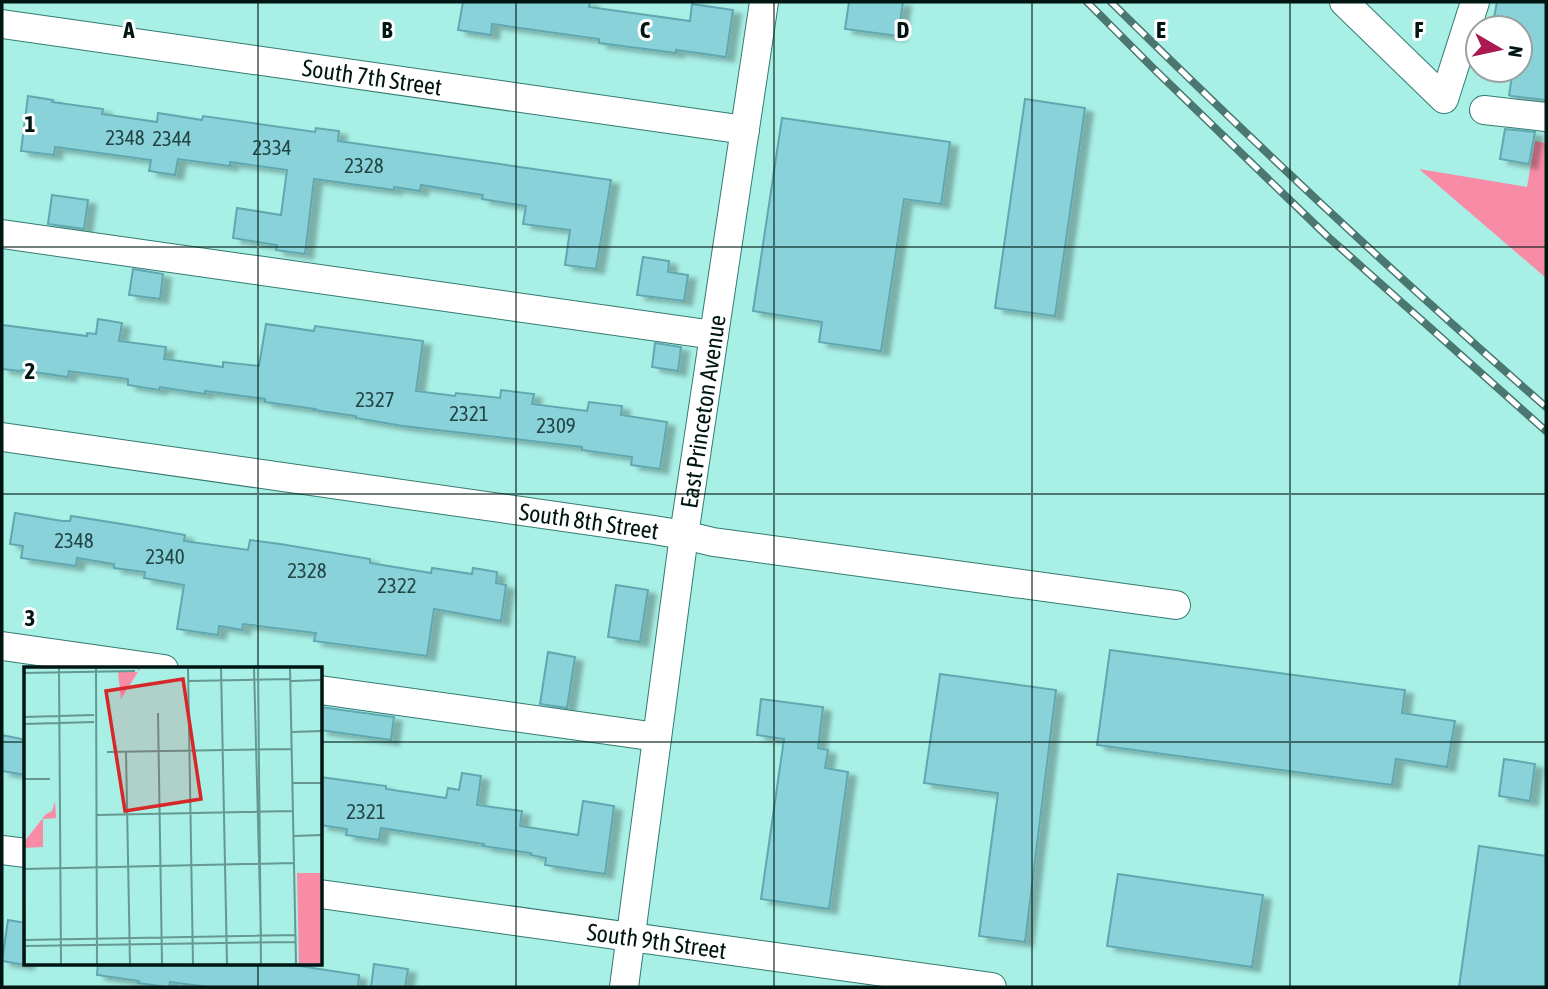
<svg xmlns="http://www.w3.org/2000/svg" width="1548" height="989" font-family="'Asap Condensed',sans-serif">
	<style>
		.grass { fill: #f88ca7 }
		.building { fill: #8ad2da; stroke: #60a7af; stroke-width: 2; filter: url(#shadow) }
		.lines { fill: none; stroke-linecap: round; stroke-linejoin: round }
		.minor-casing { stroke: #337b72; stroke-width: 30 }
		.minor { stroke: #fff; stroke-width: 28 }
		.rail-casing { stroke: #4b7771; stroke-width: 8 }
		.rail { stroke: #fff; stroke-width: 5; stroke-dasharray: 16; stroke-linecap: butt }
		.grid { fill: none; stroke: #001613; stroke-width: 2; stroke-opacity: 0.55 }
		.labels { text-anchor: middle; dominant-baseline: central; stroke-width: 6; stroke-linejoin: round; paint-order: stroke }
		.number-label { font-size: 21px; fill: #224545 }
		.street-label { font-size: 24px; fill: #001613; stroke: #fff }
		.inset-road { fill: none; stroke: #659891; stroke-width: 2 }
		.view { fill: #d62828; fill-opacity: 0.15; stroke: #d62828; stroke-width: 3.5 }
		.inset-edge { fill: none; stroke: #001613; stroke-width: 3.5 }
		.grid-label { font-size: 23px; text-anchor: middle; font-weight: bold; fill: #001613; stroke: #fff; stroke-width: 6; stroke-linejoin: round; paint-order: stroke }
	</style>
	<defs>
		<filter id="shadow"><feDropShadow dx="8" dy="4.5" stdDeviation="2" flood-color="#0004"/></filter>
	</defs>
	<rect width="100%" height="100%" fill="#a8efe5"/>
	<path class="grass" d="M1535,141L1546,143V278L1419,169L1527,187Z"/>
	<g class="building">
		<path d="M463,2H590L589,7L690,21L692,4L733,10L726,57L676,50V53L630,47L599,43V39L492,24L491,35L458,30Z"/>
		<path d="M849,2H903L898,36L845,29Z"/>
		<path d="M1497,2H1546V100L1511,96L1509,95L1513,70H1520V28L1493,23Z"/>
		<path d="M28,96L53,100L52,102L103,109L102,114L157,122L158,113L202,120L203,116L315,132L316,128L339,131L338,141L611,180L596,269L565,265L570,230L523,224L526,206L482,199L483,195L421,185L420,191L394,187V190L314,179L305,254L276,250L277,245L233,238L237,208L281,215L287,170L230,162V166L178,159L175,175L149,171L151,160L55,147L54,155L21,151Z"/>
		<path d="M1025,99L1085,108L1055,316L995,308Z"/>
		<path d="M782,118L950,142L941,204L904,199L881,351L819,342L822,322L753,311Z"/>
		<path d="M1505,129L1535,132L1529,164L1500,159Z"/>
		<path d="M52,195L88,200L84,229L48,224Z"/>
		<path d="M643,257L669,261L668,272L688,275L684,301L637,295Z"/>
		<path d="M133,269L163,274L160,299L129,295Z"/>
		<path d="M98,319L122,323L119,341L166,347L164,359L223,367V362L259,366L266,324L314,331L315,326L423,341L416,391L455,396L456,393L500,398L501,390L534,394L532,404L587,411L589,402L622,406L621,415L667,422L660,469L631,465L632,457L582,450V447L403,426L356,418V416L314,410L315,409L265,402V399L205,391V394L160,387L159,390L128,385V379L69,371L68,377L21,370L20,371L2,369V325L87,336V333L96,334Z"/>
		<path d="M655,343L681,347L678,371L652,367Z"/>
		<path d="M15,513L62,521H70L71,516L128,525L185,535L184,541L248,550L250,540L280,544L370,559V563L431,573L432,568L472,574L473,568L497,572L496,583L506,585L501,621L434,609L427,656L314,641L316,633L243,624L242,630L219,626L218,635L177,629L184,585L144,578L145,572L114,568V564L77,558L76,566L21,558L23,546L10,544Z"/>
		<path d="M616,585L648,590L640,642L608,637Z"/>
		<path d="M1110,650L1405,690L1402,713L1455,721L1447,767L1396,759L1392,785L1097,745Z"/>
		<path d="M548,652L575,657L567,708L540,704Z"/>
		<path d="M940,674L1056,690L1025,942L979,936L998,793L924,783Z"/>
		<path d="M761,699L823,707L818,748L828,750L825,768L848,772L829,909L761,899L784,739L757,735Z"/>
		<path d="M320,707L394,717L391,740L320,730Z"/>
		<path d="M2,735L26,740V775L2,771Z"/>
		<path d="M1504,759L1535,764L1530,801L1499,796Z"/>
		<path d="M462,773L481,776L477,805L522,811L520,826L578,835L583,801L614,806L605,874L545,865L546,858L531,855V853L483,846L484,844L381,828L379,840L346,835L347,829L320,825V777L386,786V789L446,798L448,788L459,790Z"/>
		<path d="M1479,846L1546,856V987H1459Z"/>
		<path d="M1118,874L1263,895L1252,967L1107,946Z"/>
		<path d="M8,920L26,923V965L2,961Z"/>
		<path d="M98,963H280L359,975L358,987H209L170,982L169,987H167L138,983L139,981L97,975Z"/>
		<path d="M374,964L408,969L405,987H371Z"/>
	</g>
	<g class="lines">
		<g class="minor-casing">
			<g id="minor">
				<path d="M1344,2L1444,99L1475,2"/>
				<path id="s1" d="M2,24L745,130"/>
				<path d="M1484,110L1546,117"/>
				<path d="M2,234L714,335"/>
				<path id="s2" d="M2,437L654,530L684,535L713,542L1176,605"/>
				<path d="M2,646L164,669"/>
				<path d="M320,690L657,737"/>
				<path d="M2,850L26,853"/>
				<path id="s3" d="M320,894L992,987"/>
				<path id="s4" d="M624,987L684,535L764,2"/>
			</g>
		</g>
		<use href="#minor" class="minor"/>
		<g class="rail-casing">
			<g id="rail">
				<path d="M1087,2L1153,68L1327,236L1546,431"/>
				<path d="M1111,2C1252,141 1397,277 1546,407"/>
			</g>
		</g>
		<use href="#rail" class="rail"/>
	</g>
	<path class="grid" d="M258,2V669M516,2V987M774,2V987M1032,2V987M1290,2V987M2,247H1546M2,494H1546M2,742H26M320,742H1546M258,963V987"/>
	<g class="labels">
		<g class="number-label">
			<text x="125" y="137">2348</text>
			<text x="172" y="138">2344</text>
			<text x="272" y="147">2334</text>
			<text x="364" y="165">2328</text>
			<text x="375" y="399">2327</text>
			<text x="469" y="413">2321</text>
			<text x="556" y="425">2309</text>
			<text x="74" y="540">2348</text>
			<text x="165" y="556">2340</text>
			<text x="307" y="570">2328</text>
			<text x="397" y="585">2322</text>
			<text x="366" y="811">2321</text>
		</g>
		<g class="street-label">
			<text stroke="none"><textPath href="#s1" startOffset="374">South 7th Street</textPath></text>
			<text stroke="none"><textPath href="#s4" startOffset="581">East Princeton Avenue</textPath></text>
			<text stroke="none"><textPath href="#s2" startOffset="593">South 8th Street</textPath></text>
			<text stroke="none"><textPath href="#s3" startOffset="340">South 9th Street</textPath></text>
		</g>
	</g>
	<g transform="translate(24 667)">
		<rect width="298" height="298" fill="#a8efe5"/>
		<path d="M114,0H117L97,32L94,5H114ZM31,134L32,151L19,152V180L0,181V175L22,147L28,144ZM273,206H297V297H275Z" fill="#f88ca7"/>
		<path class="inset-road" d="M35,0L37,297M72,0L73,297M164,0L169,297M197,0L203,297M230,0L237,269M234,0L237,297M266,0L272,297M0,6L111,4M164,14L267,12M267,14L298,13M134,46L138,297M0,50L70,48M0,57L70,55M268,65L298,64M83,85L268,82M102,85L106,297M0,112H26M269,116H298M73,148L269,144M269,169L298,168M0,202L270,196M0,231L1,297M1,273L271,268M1,279L271,275"/>
		<path class="view" d="M159,12L177,132L101,144L82,24Z"/>
		<rect width="298" height="298" class="inset-edge"/>
	</g>
	<g class="grid-label">
		<text x="129" y="38">A</text>
		<text x="387" y="38">B</text>
		<text x="645" y="38">C</text>
		<text x="903" y="38">D</text>
		<text x="1161" y="38">E</text>
		<text x="1419" y="38">F</text>
		<text x="30" y="132">1</text>
		<text x="30" y="379">2</text>
		<text x="30" y="626">3</text>
	</g>
	<rect width="1548" height="989" fill="none" stroke="#001613" stroke-width="7"/>
	<g transform="translate(1499 49) rotate(99)"><circle r="33" fill="#ffffff" stroke="#99a2a1" stroke-width="2"/>
	<path d="M0-5L12 26L0 18L-12 26Z" fill="#aa1952"/>
	<text y="-10" font-size="19" font-weight="bold" text-anchor="middle" fill="#001613">N</text>
	</g>
</svg>
